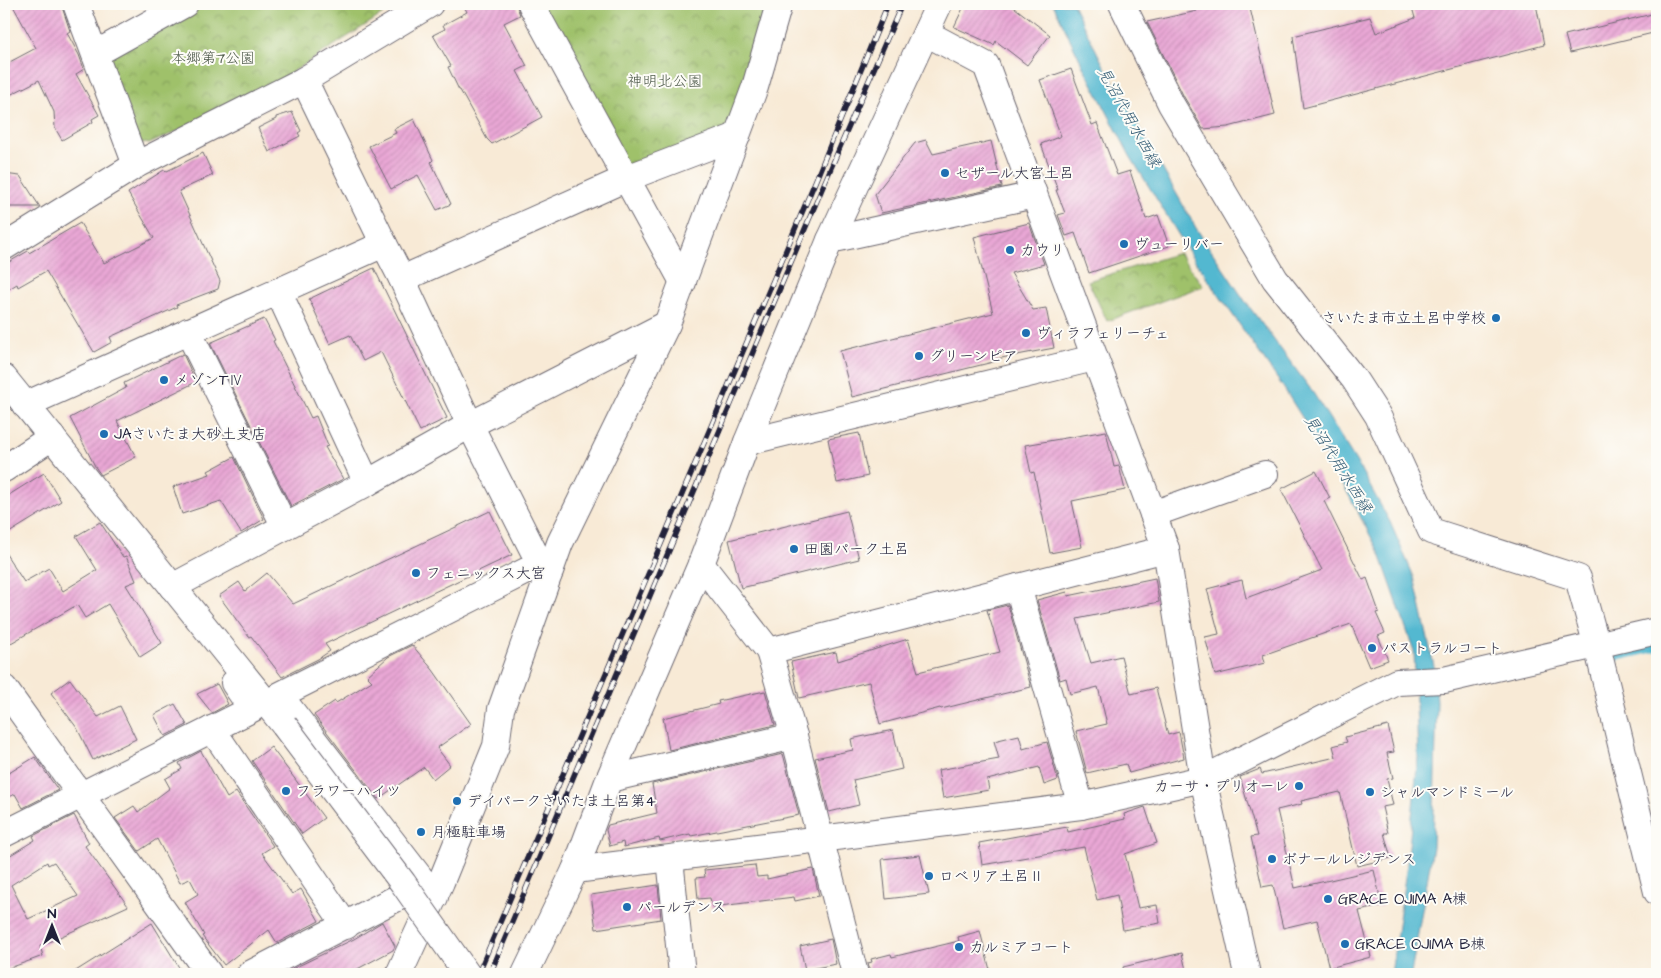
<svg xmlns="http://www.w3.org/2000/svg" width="1661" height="978" font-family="'Architects Daughter','Klee One',sans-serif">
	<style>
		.park { fill: url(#park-crowns); stroke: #607252 }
		.water { fill: #52b8d0; stroke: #3a6d86 }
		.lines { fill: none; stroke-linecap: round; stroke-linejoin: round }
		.stream { stroke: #52b8d0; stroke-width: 7 }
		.building { fill: url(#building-hatch); fill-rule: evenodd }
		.minor-casing { stroke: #6d6871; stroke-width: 28 }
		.minor { stroke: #fff; stroke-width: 26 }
		.rail-casing { stroke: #22223b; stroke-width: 5.5 }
		.rail { stroke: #fdfcf7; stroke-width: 4; stroke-dasharray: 11; stroke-linecap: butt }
		.minor-bridge-casing { stroke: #6d6871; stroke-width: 28; stroke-linecap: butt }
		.minor-bridge { stroke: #fff; stroke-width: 26 }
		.poi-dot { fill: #1f6fb2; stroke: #fdfcf7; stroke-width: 2 }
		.labels { text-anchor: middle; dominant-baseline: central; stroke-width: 4; stroke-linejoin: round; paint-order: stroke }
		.park-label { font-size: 15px; fill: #4e5a4b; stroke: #fdfcf7 }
		.poi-label { font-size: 15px; fill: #22223b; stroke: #fdfcf7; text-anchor: start }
		.water-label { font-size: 16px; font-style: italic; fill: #355e77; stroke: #fdfcf7 }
	</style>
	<defs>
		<pattern id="park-crowns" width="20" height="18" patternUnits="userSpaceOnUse" patternTransform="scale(1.25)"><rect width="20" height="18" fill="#9fc16a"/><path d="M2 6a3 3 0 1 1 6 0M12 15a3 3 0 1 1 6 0" fill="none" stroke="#819c58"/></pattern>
		<pattern id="building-hatch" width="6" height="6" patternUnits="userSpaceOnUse" patternTransform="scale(1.25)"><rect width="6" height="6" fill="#e9a7d5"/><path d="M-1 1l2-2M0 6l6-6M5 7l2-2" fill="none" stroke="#c88fb8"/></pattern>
	</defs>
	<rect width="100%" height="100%" fill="#fdfcf7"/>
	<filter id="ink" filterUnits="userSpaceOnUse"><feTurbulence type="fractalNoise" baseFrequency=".02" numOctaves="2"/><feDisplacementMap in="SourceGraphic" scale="10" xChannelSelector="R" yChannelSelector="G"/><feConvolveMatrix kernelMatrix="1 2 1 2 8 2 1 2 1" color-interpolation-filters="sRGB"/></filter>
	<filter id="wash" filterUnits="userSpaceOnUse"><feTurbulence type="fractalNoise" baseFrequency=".0096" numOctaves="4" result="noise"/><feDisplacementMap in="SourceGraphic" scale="20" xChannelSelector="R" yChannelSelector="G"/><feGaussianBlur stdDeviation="1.12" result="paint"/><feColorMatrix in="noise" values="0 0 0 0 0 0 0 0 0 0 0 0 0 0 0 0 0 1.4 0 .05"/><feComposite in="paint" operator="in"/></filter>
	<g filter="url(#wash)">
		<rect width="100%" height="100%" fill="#f8ead6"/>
		<g class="park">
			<path d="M204,4H385L383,14L255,96L149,144L138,142L106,56Z"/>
			<path d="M531,4H779L737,136L627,178Z"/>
			<path d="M1179,253L1203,286L1107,321L1088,281Z"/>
		</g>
		<path class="water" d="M1053,4H1073L1102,62L1196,228L1245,301L1312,391L1356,461L1390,522L1414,577L1434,666L1437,701L1433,847L1411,974H1391L1408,856L1418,757L1414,651L1380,554L1337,473L1283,387L1191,255L1130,156L1084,68Z"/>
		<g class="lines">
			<path class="stream" d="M1618,657L1657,648"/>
		</g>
		<g id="blocks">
			<g class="building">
				<path d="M12,4H61L70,31L67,33L79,55L84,69L76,74L99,115L92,119L93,122L62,140L55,128L54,112L39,80L4,98V65L36,48Z"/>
				<path d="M463,4H516L520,15L504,23L527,66L517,71L542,117L492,144L487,139L460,90H459L448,67L451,66L433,35L445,29L443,25L467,12Z"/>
				<path d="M965,4H1010L1050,35L1027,65L996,41L994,45L954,27Z"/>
				<path d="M1195,4H1249L1275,115L1228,127L1203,129L1184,97L1147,22L1197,11Z"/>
				<path d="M1411,4H1459L1460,8L1477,4H1536L1544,45L1303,108L1293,36L1370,17L1376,33L1415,18Z"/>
				<path d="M1652,14L1657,32L1570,53L1565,35Z"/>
				<path d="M1071,69L1092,125L1097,123L1117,175L1130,171L1146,219L1158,215L1169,246L1089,273L1075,233L1066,236L1058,215L1065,213L1056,190H1058L1041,144L1061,136L1040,80Z"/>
				<path d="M292,112L301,131L298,133L300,136L269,152L258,128L276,119V117Z"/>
				<path d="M414,119L433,160L431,162L451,204L437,210L418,175L391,189L369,146L396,133L394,129Z"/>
				<path d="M926,140L933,154L991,141L1002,187L881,213L875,194L915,143Z"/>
				<path d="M203,153L213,175L179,191L220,281L218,289L176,305L177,307L110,337L112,342L94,352L46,271L18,287L17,284L4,292V265L28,251L29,253L80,223L104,263L154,238L128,193L164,170L167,171Z"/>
				<path d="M4,174L20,176L40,207H4Z"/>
				<path d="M1029,223L1044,264L1011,273L1033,310L1046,308L1054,348L996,359L997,361L852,397L840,351L993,313L974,237Z"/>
				<path d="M374,268L447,418L420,431L381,352L363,361L350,335L330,344L309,299Z"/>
				<path d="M264,319L275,340L273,341L311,418L316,416L328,446L325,447L343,479L291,506L210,343Z"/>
				<path d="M183,354L196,382L117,421L136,457L101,475L96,468L70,418L126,388L124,383Z"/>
				<path d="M1106,431L1114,467L1119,466L1125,490L1072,501L1082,547L1050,553L1034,472L1031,473L1025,445Z"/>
				<path d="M859,433L868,476L837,483L828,439Z"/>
				<path d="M234,457L264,519L241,533L221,501L182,514L173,487L210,474L208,471Z"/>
				<path d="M1316,471L1330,498L1324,501L1363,580L1367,578L1379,612L1376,613L1385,633L1378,636L1388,660L1369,667L1351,624L1263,655L1265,663L1215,675L1205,637L1219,634L1207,589L1242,580L1246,598L1322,570L1281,489Z"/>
				<path d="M44,473L61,501L4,536V498Z"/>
				<path d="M490,511L512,555L325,644L330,651L318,659L282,677L251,636L249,637L219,596L239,582L245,591L267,573L293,604Z"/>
				<path d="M847,511L859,559L741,588L729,540Z"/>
				<path d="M100,522L123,557L126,556L136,581L126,585L162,643L140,657L108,604L85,618L77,605L4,647V551L24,582L49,568L63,591L97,570L76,536Z"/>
				<path d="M1155,578L1159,602L1077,619L1091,663L1121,656L1131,694L1156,688L1168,735L1179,732L1184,758L1129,773L1126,764L1087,773L1076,731L1107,724L1098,687L1070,694L1066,678L1060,680L1037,600L1067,592L1068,596Z"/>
				<path d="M1008,605L1031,687L941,709L940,708L880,724L869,682L799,698L791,662L836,652L838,661L908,639L918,672L1000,652L987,610Z"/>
				<path d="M412,645L433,670L471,724L437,748L450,765L433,779L424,767L378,799L314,715L335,701L336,703L372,681L367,676L388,657Z"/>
				<path d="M70,679L98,717L120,706L136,739L93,760L77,728L51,693Z"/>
				<path d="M217,684L228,704L212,713L197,694Z"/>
				<path d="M765,691L775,725L669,750L663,718L719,704L718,701Z"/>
				<path d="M175,704L187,725L165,736L154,715Z"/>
				<path d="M1388,726L1394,752L1387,753L1393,778L1387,779L1393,805L1382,807L1388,833H1384L1391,858L1357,866L1340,792L1301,801L1302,804L1277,810L1295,888L1374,870L1382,906L1359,911L1371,957L1329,968L1317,920L1283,928L1273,885L1262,887L1251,837L1257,836L1240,777L1260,769L1262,774L1336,757L1333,746L1347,742L1345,737Z"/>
				<path d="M893,730L902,769L853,780L859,805L829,812L815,758L853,750L851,739Z"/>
				<path d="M1019,735L1023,749L1047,742L1058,780L1044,785L1039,767L987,780L989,790L943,798L938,770L999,759L994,741Z"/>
				<path d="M271,747L324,818L302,834L252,761Z"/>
				<path d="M201,751L227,798L236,792L273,846L262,853L292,894L301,889L319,921L277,943L269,930L224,965L202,936L204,935L185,902L198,894L190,879L180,883L157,839L139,851L115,818L134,806L138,812L170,788L165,779L182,769L179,763Z"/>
				<path d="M783,754L799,815L691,836L690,834L660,841L659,838L624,847L623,842L610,846L606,830L608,825L657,813L652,784Z"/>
				<path d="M35,757L58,790L23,808L15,794L4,800V776Z"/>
				<path d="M1145,807L1157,843L1125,854L1138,908L1157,905L1160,923L1123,930L1117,895L1097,900L1084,847L982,865L979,843L1067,827L1068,832L1125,819L1124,814Z"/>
				<path d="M74,815L89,843L85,846L128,906L40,946L43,956L4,970V859L35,840L33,836ZM47,862L48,865L54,862L78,896L28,919L11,885Z"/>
				<path d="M920,855L929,894L886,899L882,859Z"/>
				<path d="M755,865L757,877L767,876V879L813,869L819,896L795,901L794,897L712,907L710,898L698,899L696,878L705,877L704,870Z"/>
				<path d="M658,885L661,919L596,929L591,895Z"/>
				<path d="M382,922L395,946L393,950L348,974H294L292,969L354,939Z"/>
				<path d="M152,923L183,974H71Z"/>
				<path d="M980,931L991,974H870L868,963L872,962L871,959L891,954L892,957L959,941L958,937Z"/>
				<path d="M831,939L836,964L805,970L800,946Z"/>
				<path d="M1182,953L1187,974H1124L1123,967Z"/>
			</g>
		</g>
	</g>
	<g filter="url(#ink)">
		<use href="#blocks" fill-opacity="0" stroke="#6d6871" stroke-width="1"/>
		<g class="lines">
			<g class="minor-casing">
				<g id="minor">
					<path d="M76,4L136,165"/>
					<path d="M531,4L683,282"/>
					<path d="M1122,4L1171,104L1275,279L1354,379L1378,416L1431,531L1578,578L1597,646L1657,892"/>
					<path d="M926,33L986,65L1166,549L1203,779L1247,974"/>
					<path d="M95,54L185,4"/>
					<path d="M304,80L384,244L402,279L470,425L540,564L549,574"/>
					<path d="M830,240L1034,195"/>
					<path d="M4,247L136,165L304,80L430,4"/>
					<path d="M402,279L627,178L737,136"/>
					<path d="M278,291L367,483"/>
					<path d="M188,331L285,527"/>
					<path d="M4,378L284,725"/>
					<path d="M25,405L384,244"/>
					<path d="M747,442L1094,358"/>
					<path d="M4,469L52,437"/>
					<path d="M1153,514L1265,474"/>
					<path d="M701,564L769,651L794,736L855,974"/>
					<path d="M172,587L367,483L470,425L667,324"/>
					<path d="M1018,587L1081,806"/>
					<path d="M769,651L1166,549"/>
					<path d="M4,688L209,974"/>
					<path d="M280,695L540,564"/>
					<path d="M280,696L435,897"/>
					<path d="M212,729L346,926"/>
					<path d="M609,779L794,736"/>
					<path d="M4,834L252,709L234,683"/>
					<path d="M670,859L682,974"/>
					<path d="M575,870L1081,806L1203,779L1397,682L1444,680L1657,631"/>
					<path d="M250,974L397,898"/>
					<path d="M399,974L441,882L496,746L501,709L560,543L667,324L755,87L779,4"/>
					<path d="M525,974L575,870L609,779L701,564L747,442L830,240L939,4"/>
				</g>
			</g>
			<use href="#minor" class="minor"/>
			<g class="rail-casing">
				<g id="rail">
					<path d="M478,974L815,182L888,4"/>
					<path d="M490,974L824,184L902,4"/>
				</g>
			</g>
			<use href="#rail" class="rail"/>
			<g class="minor-bridge-casing">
				<path id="minor-bridge" d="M284,725L403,883L467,974"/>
			</g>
			<use href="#minor-bridge" class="minor-bridge"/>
		</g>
	</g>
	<g class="poi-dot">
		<circle cx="945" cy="173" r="5"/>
		<circle cx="1124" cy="244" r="5"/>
		<circle cx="1010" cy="250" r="5"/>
		<circle cx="1496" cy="318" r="5"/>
		<circle cx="1026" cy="333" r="5"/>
		<circle cx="919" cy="356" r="5"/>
		<circle cx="164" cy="380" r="5"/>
		<circle cx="104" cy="434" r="5"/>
		<circle cx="794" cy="549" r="5"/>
		<circle cx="416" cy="573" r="5"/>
		<circle cx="1372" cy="648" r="5"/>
		<circle cx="1299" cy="786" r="5"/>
		<circle cx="286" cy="791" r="5"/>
		<circle cx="1370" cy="792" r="5"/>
		<circle cx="457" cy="801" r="5"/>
		<circle cx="421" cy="832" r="5"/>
		<circle cx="1272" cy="859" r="5"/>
		<circle cx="929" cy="876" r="5"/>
		<circle cx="1328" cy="899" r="5"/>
		<circle cx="627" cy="907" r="5"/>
		<circle cx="1345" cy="944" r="5"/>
		<circle cx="959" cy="947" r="5"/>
	</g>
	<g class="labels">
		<g class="park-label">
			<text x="213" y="58">本郷第7公園</text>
			<text x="665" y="81">神明北公園</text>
		</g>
		<g class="poi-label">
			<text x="955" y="173">セザール大宮土呂</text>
			<text x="1134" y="244">ヴューリバー</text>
			<text x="1020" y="250">カウリ</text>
			<text x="1486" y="318" text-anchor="end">さいたま市立土呂中学校</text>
			<text x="1036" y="333">ヴィラフェリーチェ</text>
			<text x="929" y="356">グリーンピア</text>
			<text x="174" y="380">メゾンTⅣ</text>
			<text x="114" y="434">JAさいたま大砂土支店</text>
			<text x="804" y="549">田園パーク土呂</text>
			<text x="426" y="573">フェニックス大宮</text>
			<text x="1382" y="648">パストラルコート</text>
			<text x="1289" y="786" text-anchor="end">カーサ・プリオーレ</text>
			<text x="296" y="791">フラワーハイツ</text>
			<text x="1380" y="792">シャルマンドミール</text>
			<text x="467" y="801">デイパークさいたま土呂第4</text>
			<text x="431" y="832">月極駐車場</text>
			<text x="1282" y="859">ボナールレジデンス</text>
			<text x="939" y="876">ロベリア土呂Ⅱ</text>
			<text x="1338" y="899">GRACE OJIMA A棟</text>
			<text x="637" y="907">パールデンス</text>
			<text x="1355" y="944">GRACE OJIMA B棟</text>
			<text x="969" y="947">カルミアコート</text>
		</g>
		<g class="water-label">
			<text transform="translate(1129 117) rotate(61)">見沼代用水西縁</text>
			<text transform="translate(1338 464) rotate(58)">見沼代用水西縁</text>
		</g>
	</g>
	<rect width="1661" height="978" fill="none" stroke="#fdfcf7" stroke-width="20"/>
	<g transform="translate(52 926)" stroke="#fdfcf7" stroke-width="4" paint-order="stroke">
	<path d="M0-4L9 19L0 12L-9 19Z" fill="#22223b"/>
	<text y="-8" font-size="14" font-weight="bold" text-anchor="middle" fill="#22223b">N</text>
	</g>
</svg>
